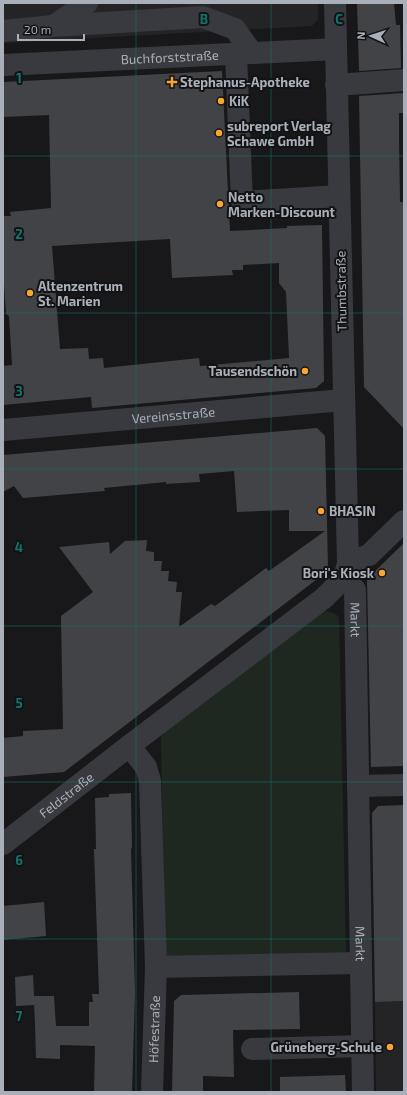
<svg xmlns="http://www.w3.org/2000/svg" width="407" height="1095" font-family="'Exo 2',sans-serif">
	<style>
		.built { fill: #242427 }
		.green { fill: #1f2820 }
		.building { fill: #424347; fill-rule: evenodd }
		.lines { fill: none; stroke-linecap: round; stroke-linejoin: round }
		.minor { stroke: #393a3f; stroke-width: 22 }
		.grid { fill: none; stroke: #0f766e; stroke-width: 1; stroke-opacity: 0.55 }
		.poi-dot { fill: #f8a531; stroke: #131315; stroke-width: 1.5 }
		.labels { text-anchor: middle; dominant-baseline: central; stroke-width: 4; stroke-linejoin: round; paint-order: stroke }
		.street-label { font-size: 13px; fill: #aab0ba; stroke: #131315 }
		.poi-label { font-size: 13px; font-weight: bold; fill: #aab0ba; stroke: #131315; text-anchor: start }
		.grid-label { font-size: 13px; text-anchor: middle; font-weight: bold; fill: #0f766e; stroke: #131315; stroke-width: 4; stroke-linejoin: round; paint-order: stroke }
	</style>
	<rect width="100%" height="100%" fill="#18181a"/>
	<g class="built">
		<path d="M3,3H318V19L312,26L3,43Z"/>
		<path d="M404,1001V1092H376L375,1002Z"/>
	</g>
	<path class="green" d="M328,611L337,615L339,618L346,952L342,956L169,960L165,954L161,737L165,732L322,612Z"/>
	<g class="building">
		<path d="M357,3H394L396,25H400L401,68L359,71Z"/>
		<path d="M222,71L230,231L287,228V226L322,225L324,381L316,388L92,408L91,397L3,405V366L12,365L9,316L6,314L3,270V216H11L10,212L51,208L49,115L3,117V82ZM170,239L172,278L233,275L232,270H243V265L279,263V283L286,292L289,358L200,366L199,358L104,368L103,358L89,359L88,348L60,349L52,246Z"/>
		<path d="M404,93V113H399V138L400,202H404V429L364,387L359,96Z"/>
		<path d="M317,428L325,436L328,567L325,573L64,772L3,777V738L23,736V731L63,729L61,616L93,592L59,547L109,542L110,554L125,541L147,540L146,551L154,552V561H162L161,571H169L168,581L177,582L176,592H182L179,627L211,604L215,606L266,568L269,571L325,531H289V510L237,512L234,471L199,474L200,482L166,484V482L104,488L105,491L23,498L14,486L3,492V455Z"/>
		<path d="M404,543V766L371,767L367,579Z"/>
		<path d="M131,793L132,849L131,848L135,993L132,1092H94L95,1046L60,1045V1059L36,1058L35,1025L34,1003V1005L16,1006L15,977L33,975L34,996H54L56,1026H89V1002H93L92,994H99L94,849H96L95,798L109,797V794Z"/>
		<path d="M404,805V1001L375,1002L372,813L378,806Z"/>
		<path d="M44,902L46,936L3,940V906Z"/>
		<path d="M299,992L300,1029L233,1030L234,1077L203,1076V1092H172L174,1001L181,995Z"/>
		<path d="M345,1075L346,1092H280V1077Z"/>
	</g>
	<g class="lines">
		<g class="minor">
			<path d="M55,25L87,3"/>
			<path d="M3,31L53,26L203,17L235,29L252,53"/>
			<path d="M236,54L242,202L339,196"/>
			<path id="s1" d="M3,65L336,49"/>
			<path d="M336,85L404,80"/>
			<path id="s2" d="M3,430L343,400"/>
			<path d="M348,563L369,555L404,521"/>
			<path id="s3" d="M344,578L355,590L363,1092"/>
			<path d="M358,786L404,785"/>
			<path id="s4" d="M3,844L129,746"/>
			<path d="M156,967L361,963"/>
			<path d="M252,1049L363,1046"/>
			<path id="s5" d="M152,1092L156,967L150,781L146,767L129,746L324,598L344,578L348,563L335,3"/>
		</g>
	</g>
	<path class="grid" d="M136,3V1092M271,3V1092M3,156H404M3,313H404M3,469H404M3,626H404M3,782H404M3,939H404"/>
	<g class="poi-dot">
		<path d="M170 76h4v4h4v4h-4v4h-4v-4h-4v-4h4z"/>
		<circle cx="221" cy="101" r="4"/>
		<circle cx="219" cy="133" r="4"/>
		<circle cx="220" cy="204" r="4"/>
		<circle cx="30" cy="293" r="4"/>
		<circle cx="305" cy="371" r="4"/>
		<circle cx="321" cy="511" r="4"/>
		<circle cx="382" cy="573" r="4"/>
		<circle cx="390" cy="1047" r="4"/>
	</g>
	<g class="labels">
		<g class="street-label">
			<text stroke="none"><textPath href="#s1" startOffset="167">Buchforststraße</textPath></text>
			<text transform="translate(341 291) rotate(-91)">Thumbstraße</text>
			<text stroke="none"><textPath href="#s2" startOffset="171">Vereinsstraße</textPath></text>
			<text stroke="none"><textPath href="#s3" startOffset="46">Markt</textPath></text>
			<text stroke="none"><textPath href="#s4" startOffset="80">Feldstraße</textPath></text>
			<text stroke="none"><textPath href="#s3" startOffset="370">Markt</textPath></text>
			<text stroke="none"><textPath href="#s5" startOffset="63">Höfestraße</textPath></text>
		</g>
		<g class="poi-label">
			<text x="180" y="82">Stephanus-Apotheke</text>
			<text x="229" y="101">KiK</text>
			<text x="227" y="126">subreport Verlag<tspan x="227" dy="15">Schawe GmbH</tspan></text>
			<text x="228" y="197">Netto<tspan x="228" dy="15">Marken-Discount</tspan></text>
			<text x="38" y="286">Altenzentrum<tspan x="38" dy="15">St. Marien</tspan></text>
			<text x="297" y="371" text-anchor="end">Tausendschön</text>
			<text x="329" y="511">BHASIN</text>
			<text x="374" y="573" text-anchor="end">Bori's Kiosk</text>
			<text x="382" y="1047" text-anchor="end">Grüneberg-Schule</text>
		</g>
	</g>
	<g class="grid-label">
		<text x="204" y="24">B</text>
		<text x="339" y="24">C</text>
		<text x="19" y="83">1</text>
		<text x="19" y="239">2</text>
		<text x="19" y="396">3</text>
		<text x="19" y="552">4</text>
		<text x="19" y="708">5</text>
		<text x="19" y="865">6</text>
		<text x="19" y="1021">7</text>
	</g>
	<rect width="407" height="1095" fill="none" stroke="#aab0ba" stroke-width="8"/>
	<g transform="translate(371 36) rotate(273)" stroke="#131315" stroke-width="3" paint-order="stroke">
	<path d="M0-3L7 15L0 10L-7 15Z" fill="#aab0ba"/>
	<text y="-6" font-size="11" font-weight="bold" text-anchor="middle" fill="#aab0ba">N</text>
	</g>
	<path d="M18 34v6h66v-6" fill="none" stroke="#aab0ba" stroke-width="2"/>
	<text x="24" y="34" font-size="12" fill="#aab0ba" stroke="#131315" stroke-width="3" paint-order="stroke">20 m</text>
</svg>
